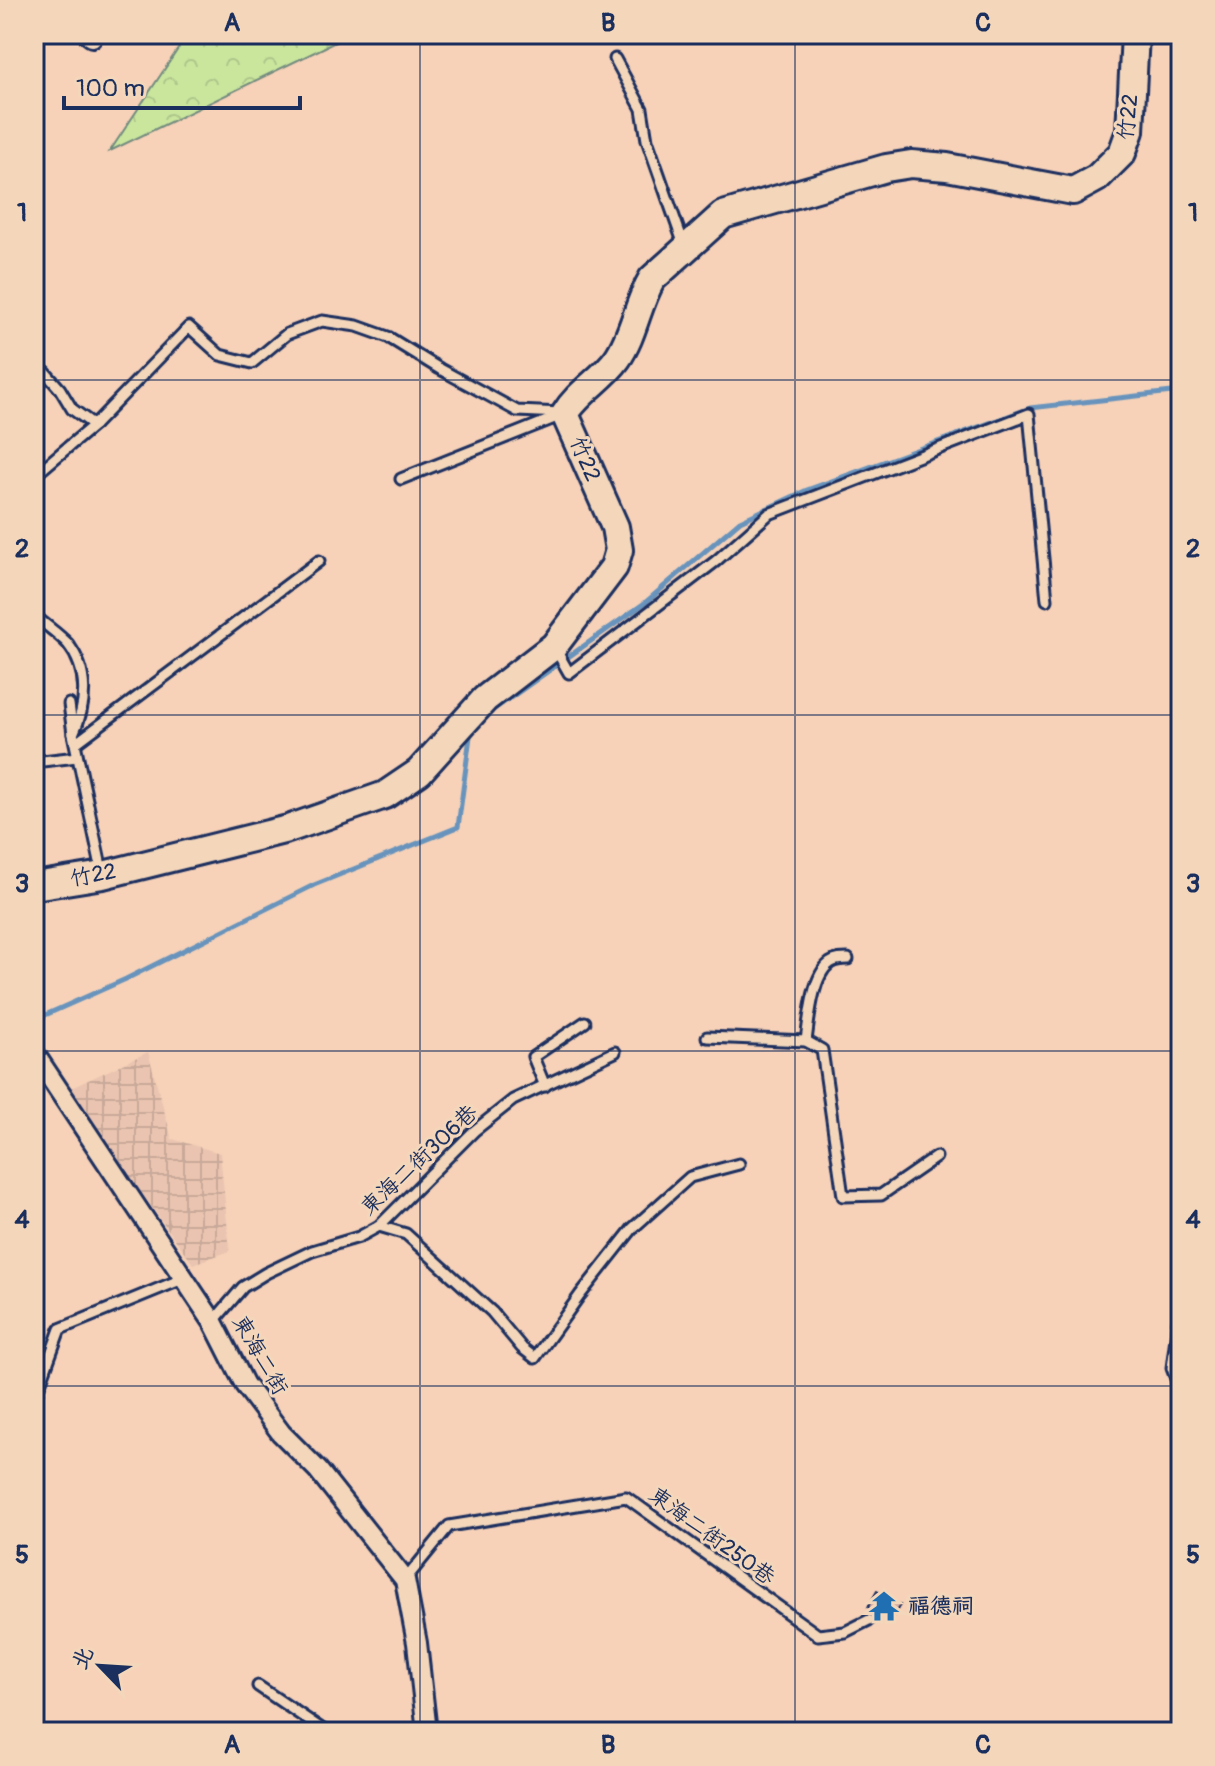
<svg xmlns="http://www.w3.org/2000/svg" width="1215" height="1766" font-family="Pangolin,'LXGW WenKai TC',sans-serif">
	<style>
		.industrial { fill: url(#industrial-grid) }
		.forest { fill: url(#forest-crowns); stroke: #728a7e; stroke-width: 2 }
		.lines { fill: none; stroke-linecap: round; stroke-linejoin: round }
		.stream { stroke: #6793bc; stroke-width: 5 }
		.building { fill: #daaea5; stroke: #1b2f5e; stroke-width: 2 }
		.lane-casing { stroke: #1b2f5e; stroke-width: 15 }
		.street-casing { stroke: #1b2f5e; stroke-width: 24 }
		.secondary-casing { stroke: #1b2f5e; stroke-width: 32 }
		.lane { stroke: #f4d7ba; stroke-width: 9 }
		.street { stroke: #f4d7ba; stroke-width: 18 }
		.secondary { stroke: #f4d7ba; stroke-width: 26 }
		.grid { fill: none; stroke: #1b2f5e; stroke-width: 2; stroke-opacity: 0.55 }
		.labels { text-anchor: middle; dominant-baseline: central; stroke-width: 6; stroke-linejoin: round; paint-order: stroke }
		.street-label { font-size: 22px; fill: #1b2f5e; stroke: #f4d7ba }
		.poi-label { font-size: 22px; font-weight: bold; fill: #1b2f5e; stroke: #f4d7ba; text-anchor: start }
		.neatline { fill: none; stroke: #1b2f5e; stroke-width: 3 }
		.grid-label { font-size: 26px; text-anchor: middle; font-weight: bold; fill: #1b2f5e }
	</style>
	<defs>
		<pattern id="industrial-grid" width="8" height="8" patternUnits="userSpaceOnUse" patternTransform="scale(2)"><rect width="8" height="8" fill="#eac4b0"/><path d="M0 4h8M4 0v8" fill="none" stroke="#c8a99a"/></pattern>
		<pattern id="forest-crowns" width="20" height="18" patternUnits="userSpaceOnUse" patternTransform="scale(2)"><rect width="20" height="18" fill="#cae69d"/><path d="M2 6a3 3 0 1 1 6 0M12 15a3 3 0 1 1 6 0" fill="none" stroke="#adc68a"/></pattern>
	</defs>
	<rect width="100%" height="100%" fill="#f7d2b8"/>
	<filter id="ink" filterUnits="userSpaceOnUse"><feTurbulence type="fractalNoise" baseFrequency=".0125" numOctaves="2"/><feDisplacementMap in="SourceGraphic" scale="16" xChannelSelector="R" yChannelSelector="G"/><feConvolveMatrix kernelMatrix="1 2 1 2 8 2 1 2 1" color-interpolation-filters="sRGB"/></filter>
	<g filter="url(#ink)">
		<path class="industrial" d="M148,1052L172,1139L220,1153L230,1251L193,1264L67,1090Z"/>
		<path class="forest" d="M188,34H352L110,151Z"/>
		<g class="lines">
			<g class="stream">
				<path d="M486,715L646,602L740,521L807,490L1030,408L1181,391"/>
				<path d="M34,1020L126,979L314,885L458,827L471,729"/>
			</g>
		</g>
		<path class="building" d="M877,1591L900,1605L891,1620L868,1607Z"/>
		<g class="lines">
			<g class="lane-casing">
				<g id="lane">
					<path d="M615,59L642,109L647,140L684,245"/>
					<path d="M34,383L45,372L60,389L72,409L94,425L34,476"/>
					<path d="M94,425L189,327L220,355L252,363L287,334L322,321L357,326L388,337L440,369L517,411L562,413"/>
					<path d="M401,479L562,415"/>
					<path d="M34,615C45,625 59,634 68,644C89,671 87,705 73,734L102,871"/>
					<path d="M556,650L569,673L716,561L769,514L1029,414L1047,600"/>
					<path d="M69,704L73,734"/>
					<path d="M76,743L319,561"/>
					<path d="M34,762L77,757"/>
					<path d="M707,1037L806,1041L822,1050L843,1196L881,1195L936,1157"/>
					<path d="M806,1041C809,1020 812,976 830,963C836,959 842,959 848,959"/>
					<path d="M545,1086L533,1057L585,1022"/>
					<path d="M379,1226L406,1234L492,1312L522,1348L535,1358L580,1295L633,1228L690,1177L739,1164"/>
					<path d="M1181,1299L1172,1368L1181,1392"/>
					<path d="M213,1322L243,1287L266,1273L312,1251L359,1237L379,1226L474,1131L513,1100L615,1052"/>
					<path d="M36,1395L60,1329L185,1278"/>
					<path d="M405,1580L449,1526L626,1497L818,1635L845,1632L869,1620"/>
					<path d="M258,1686L326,1732"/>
				</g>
			</g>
			<g class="street-casing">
				<g id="street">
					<path d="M88,34L92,37"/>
					<path d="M34,1053L213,1322L245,1385L281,1433L318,1470L405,1580L417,1643L427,1732"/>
				</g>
			</g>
			<g class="secondary-casing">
				<path id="secondary" d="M34,886L103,875L288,829L385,795L419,772L485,699L554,646L614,567L619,550L615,527L565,414C578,392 602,380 617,359C634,335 637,304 652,279L723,215L886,168L911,164L947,167L1073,191L1097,178L1122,153L1130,131L1135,34"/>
			</g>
			<use href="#lane" class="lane"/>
			<use href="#street" class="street"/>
			<use href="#secondary" class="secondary"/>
		</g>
	</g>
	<path class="grid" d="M420,34V1732M795,34V1732M34,380H1181M34,715H1181M34,1051H1181M34,1386H1181"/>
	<defs>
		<g id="temple-bare" transform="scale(2.4)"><path d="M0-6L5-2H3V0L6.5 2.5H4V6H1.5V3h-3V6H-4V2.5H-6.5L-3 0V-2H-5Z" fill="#1f6fb2" stroke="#f4d7ba" stroke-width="2.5" paint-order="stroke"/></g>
	</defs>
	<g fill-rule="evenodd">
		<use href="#temple-bare" x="884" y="1606"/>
	</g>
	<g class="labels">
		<g class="street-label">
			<text transform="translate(1128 117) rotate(-83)">竹22</text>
			<text transform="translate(585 459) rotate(67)">竹22</text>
			<text transform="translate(93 875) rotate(-10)">竹22</text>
			<text transform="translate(419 1160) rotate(-43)">東海二街306巷</text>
			<text transform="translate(260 1355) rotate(60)">東海二街</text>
			<text transform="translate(712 1536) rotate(36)">東海二街250巷</text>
		</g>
		<g class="poi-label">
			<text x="908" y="1606">福德祠</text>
		</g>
	</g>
	<rect width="1215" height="1766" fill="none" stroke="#f4d7ba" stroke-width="88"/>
	<g transform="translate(100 1666) rotate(295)" stroke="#f4d7ba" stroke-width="6" paint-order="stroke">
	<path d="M0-6L14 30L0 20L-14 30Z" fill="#1b2f5e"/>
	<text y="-12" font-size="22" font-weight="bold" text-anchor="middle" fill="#1b2f5e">北</text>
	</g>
	<path d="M64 96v12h236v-12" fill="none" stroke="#1b2f5e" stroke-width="4"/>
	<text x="76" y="96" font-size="24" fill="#1b2f5e" stroke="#f4d7ba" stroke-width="6" paint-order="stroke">100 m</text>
	<rect x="44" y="44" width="1127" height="1678" class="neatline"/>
	<g class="grid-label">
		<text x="232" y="31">A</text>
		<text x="608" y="31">B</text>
		<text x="983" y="31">C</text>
		<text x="22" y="221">1</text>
		<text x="1193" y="221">1</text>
		<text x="22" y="557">2</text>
		<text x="1193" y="557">2</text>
		<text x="22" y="892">3</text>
		<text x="1193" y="892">3</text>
		<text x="22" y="1228">4</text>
		<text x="1193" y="1228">4</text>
		<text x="22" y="1563">5</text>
		<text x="1193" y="1563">5</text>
		<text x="232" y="1753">A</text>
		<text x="608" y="1753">B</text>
		<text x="983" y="1753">C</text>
	</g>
</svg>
